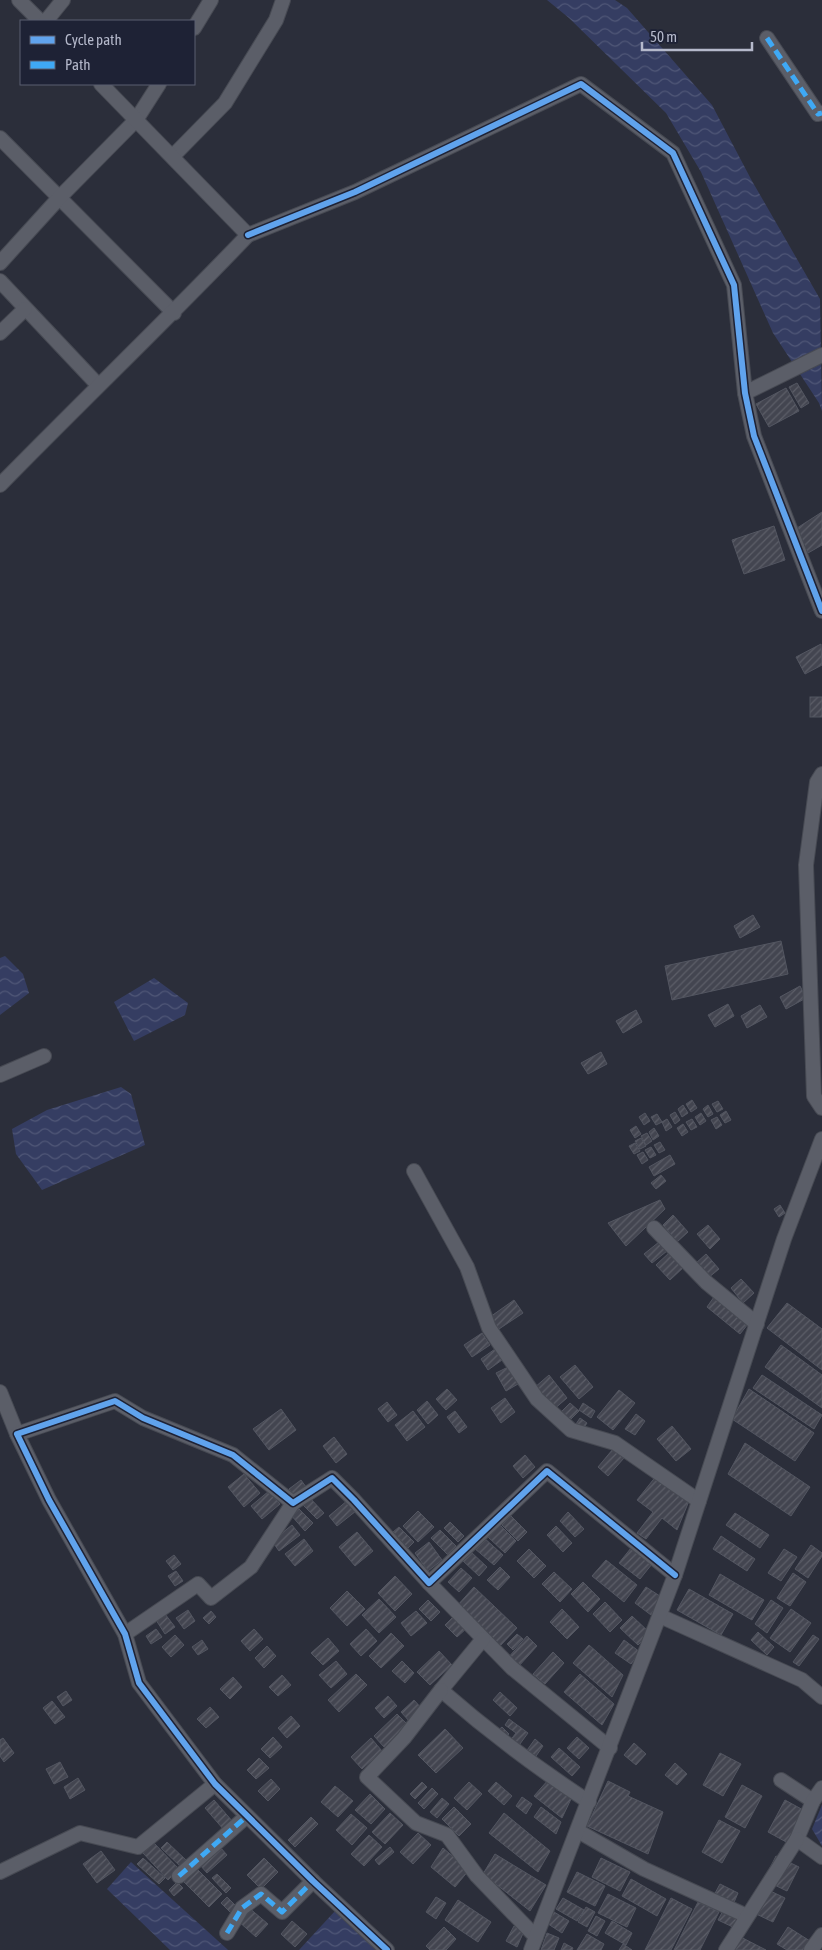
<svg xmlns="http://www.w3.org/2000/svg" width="822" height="1950" font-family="'Asap Condensed',sans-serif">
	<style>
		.water { fill: url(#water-waves) }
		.building { fill: url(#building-hatch); stroke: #535661 }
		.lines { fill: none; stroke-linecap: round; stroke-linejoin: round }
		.street-casing { stroke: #474a53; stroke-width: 16 }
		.street { stroke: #5b5e68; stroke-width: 14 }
		.quiet { stroke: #3fa9f5; stroke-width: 5; stroke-dasharray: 10 5; stroke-linecap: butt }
		.cycleway-casing { stroke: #1e2235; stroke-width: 9 }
		.cycleway { stroke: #60a3ed; stroke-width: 6 }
	</style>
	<defs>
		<pattern id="water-waves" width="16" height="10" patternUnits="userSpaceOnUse" patternTransform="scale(1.25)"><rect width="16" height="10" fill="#353d62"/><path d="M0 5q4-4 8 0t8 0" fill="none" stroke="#505777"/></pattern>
		<pattern id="building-hatch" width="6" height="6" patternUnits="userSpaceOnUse" patternTransform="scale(1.25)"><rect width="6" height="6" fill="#434550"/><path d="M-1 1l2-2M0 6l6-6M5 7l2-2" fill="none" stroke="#5c5e68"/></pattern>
	</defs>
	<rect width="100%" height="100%" fill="#2b2e3a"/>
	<g class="water">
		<path d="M547,0H615L627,8L712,105L752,181L820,299L822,411L819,403L773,333L701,172L666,113L569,18Z"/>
		<path d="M5,956L23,974L29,993L0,1015V958Z"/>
		<path d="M154,978L188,1003L185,1015L134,1041L114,1002Z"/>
		<path d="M121,1087L131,1094L145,1145L42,1190L16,1154L12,1129L47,1110Z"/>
		<path d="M822,1805V1846L812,1829Z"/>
		<path d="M131,1862L227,1949L228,1950H170L107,1889Z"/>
		<path d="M335,1911L376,1950H299Z"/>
	</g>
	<g class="building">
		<path d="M797,383L809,403L801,408L789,387Z"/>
		<path d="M786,388L799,411L769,427L756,404Z"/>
		<path d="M822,512V545L808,553L794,530Z"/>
		<path d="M774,526L785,560L744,574L732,540Z"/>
		<path d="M821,644L822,665L805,674L796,657Z"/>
		<rect x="810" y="697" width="12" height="20"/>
		<path d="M753,915L760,927L740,938L734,926Z"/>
		<path d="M781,941L788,974L672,1000L665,966Z"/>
		<path d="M800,986L806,998L786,1009L780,997Z"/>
		<path d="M728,1004L734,1016L715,1027L708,1015Z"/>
		<path d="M760,1005L767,1017L747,1028L741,1016Z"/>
		<path d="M636,1010L642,1022L623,1033L616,1021Z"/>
		<path d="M601,1052L607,1064L588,1074L581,1063Z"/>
		<path d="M692,1100L697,1108L691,1112L686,1104Z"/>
		<path d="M718,1101L723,1109L717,1112L712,1104Z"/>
		<path d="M683,1105L688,1113L682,1117L678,1109Z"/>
		<path d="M708,1105L713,1114L708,1117L703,1109Z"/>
		<path d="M726,1111L731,1120L725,1123L720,1115Z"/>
		<path d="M675,1112L680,1120L675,1124L670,1115Z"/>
		<path d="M645,1113L650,1121L644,1125L639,1117Z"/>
		<path d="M701,1113L706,1121L700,1125L695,1117Z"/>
		<path d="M657,1114L662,1122L656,1125L651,1117Z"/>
		<path d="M717,1117L722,1125L716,1129L711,1120Z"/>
		<path d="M667,1119L672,1127L666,1131L662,1122Z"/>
		<path d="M692,1119L697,1127L691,1130L686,1122Z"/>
		<path d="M683,1124L688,1132L682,1136L677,1128Z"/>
		<path d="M636,1126L641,1134L635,1138L630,1130Z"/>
		<path d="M654,1128L659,1136L653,1140L649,1132Z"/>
		<path d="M647,1133L652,1141L646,1145L641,1136Z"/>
		<path d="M641,1138L646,1146L640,1149L635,1141Z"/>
		<path d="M660,1142L665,1150L659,1153L654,1145Z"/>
		<path d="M635,1143L640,1151L634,1154L629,1146Z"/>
		<path d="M651,1147L656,1155L650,1158L645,1150Z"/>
		<path d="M643,1152L648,1160L642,1164L637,1155Z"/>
		<path d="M670,1155L675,1164L654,1176L649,1167Z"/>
		<path d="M661,1175L666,1181L656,1189L651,1183Z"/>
		<path d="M660,1200L665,1209L626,1246L608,1223Z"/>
		<path d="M780,1205L785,1213L779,1217L774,1209Z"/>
		<path d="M673,1215L688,1232L677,1242L663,1225Z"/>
		<path d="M708,1225L720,1239L710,1249L697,1234Z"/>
		<path d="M659,1242L667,1251L652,1263L644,1254Z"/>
		<path d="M671,1251L685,1266L670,1280L656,1265Z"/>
		<path d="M706,1254L719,1269L708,1278L695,1264Z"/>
		<path d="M741,1279L754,1293L743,1303L731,1288Z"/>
		<path d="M714,1297L748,1324L740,1334L707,1307Z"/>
		<path d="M514,1300L523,1313L499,1329L490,1317Z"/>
		<path d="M787,1303L822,1329V1370L767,1328Z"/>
		<path d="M482,1333L490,1345L472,1357L464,1345Z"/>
		<path d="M781,1345L822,1375V1408L765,1367Z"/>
		<path d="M495,1349L502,1360L488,1370L481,1359Z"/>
		<path d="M575,1365L593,1387L579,1399L560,1377Z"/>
		<path d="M508,1367L518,1384L506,1391L496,1373Z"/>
		<path d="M549,1375L567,1398L553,1410L534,1388Z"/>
		<path d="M762,1375L822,1415L814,1429L753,1388Z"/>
		<path d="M447,1389L457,1400L446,1410L436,1399Z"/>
		<path d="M749,1389L814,1433L795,1461L732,1419Z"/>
		<path d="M619,1390L635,1403L613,1430L597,1417Z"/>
		<path d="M505,1398L515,1412L501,1423L491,1408Z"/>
		<path d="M427,1401L438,1415L428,1424L417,1410Z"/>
		<path d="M387,1402L397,1415L388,1422L378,1409Z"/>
		<path d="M570,1403L579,1411L570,1420L561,1412Z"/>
		<path d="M583,1403L595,1411L591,1418L579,1410Z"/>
		<path d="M281,1409L296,1430L269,1450L253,1429Z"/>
		<path d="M413,1411L425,1427L407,1441L395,1425Z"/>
		<path d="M455,1411L467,1427L459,1433L447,1417Z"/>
		<path d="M636,1414L645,1421L635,1435L625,1429Z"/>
		<path d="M580,1418L587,1423L583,1429L576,1424Z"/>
		<path d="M672,1426L691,1449L676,1461L657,1439Z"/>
		<path d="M334,1437L347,1454L336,1463L323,1446Z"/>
		<path d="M745,1443L810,1487L791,1516L728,1474Z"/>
		<path d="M613,1449L624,1458L608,1476L598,1467Z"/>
		<path d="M525,1455L535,1467L523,1478L513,1466Z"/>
		<path d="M244,1474L260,1493L244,1507L228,1487Z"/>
		<path d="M657,1475L689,1501L677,1530L662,1518L646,1539L637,1533L653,1512L637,1500Z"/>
		<path d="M301,1480L306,1487L294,1496L289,1489Z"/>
		<path d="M269,1491L280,1504L262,1519L251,1506Z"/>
		<path d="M309,1497L324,1513L317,1519L302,1504Z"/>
		<path d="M348,1500L356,1511L337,1526L329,1516Z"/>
		<path d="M297,1507L313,1523L305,1531L290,1514Z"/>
		<path d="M418,1511L434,1527L418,1542L403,1526Z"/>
		<path d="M568,1512L584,1529L575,1537L560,1521Z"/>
		<path d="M735,1513L769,1535L760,1548L726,1525Z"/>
		<path d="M511,1516L527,1532L518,1541L502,1525Z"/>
		<path d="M450,1522L464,1536L458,1542L444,1528Z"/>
		<path d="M292,1525L300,1535L279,1551L272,1541Z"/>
		<path d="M500,1525L516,1541L505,1553L488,1537Z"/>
		<path d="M556,1526L572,1543L563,1552L547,1535Z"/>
		<path d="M399,1527L414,1542L408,1548L393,1532Z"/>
		<path d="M440,1530L458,1548L449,1556L431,1538Z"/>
		<path d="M357,1532L373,1551L355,1566L339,1547Z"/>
		<path d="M721,1536L755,1559L747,1571L713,1549Z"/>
		<path d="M483,1537L503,1555L494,1565L474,1548Z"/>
		<path d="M304,1539L313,1551L295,1566L285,1554Z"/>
		<path d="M429,1542L442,1560L428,1571L415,1553Z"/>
		<path d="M811,1545L822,1553V1556L808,1578L795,1569Z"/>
		<path d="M631,1548L652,1564L640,1579L619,1563Z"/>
		<path d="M529,1549L546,1566L534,1578L517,1561Z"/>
		<path d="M784,1549L797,1557L781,1581L768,1573Z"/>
		<path d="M470,1551L487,1567L479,1576L462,1560Z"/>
		<path d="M174,1555L181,1564L173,1570L166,1561Z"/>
		<path d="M606,1560L637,1585L624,1602L592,1576Z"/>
		<path d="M500,1567L510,1577L498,1590L487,1580Z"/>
		<path d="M461,1568L472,1578L459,1592L448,1582Z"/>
		<path d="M176,1571L183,1581L175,1586L168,1576Z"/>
		<path d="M554,1572L572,1589L560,1602L542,1584Z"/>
		<path d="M793,1573L806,1582L790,1606L777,1598Z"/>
		<path d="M720,1574L764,1600L752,1620L709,1595Z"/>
		<path d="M395,1576L412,1594L395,1611L378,1593Z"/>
		<path d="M583,1582L600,1599L588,1612L571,1594Z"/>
		<path d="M474,1587L517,1628L500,1646L457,1606Z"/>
		<path d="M646,1587L663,1598L651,1615L635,1603Z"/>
		<path d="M689,1589L733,1614L721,1635L677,1610Z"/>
		<path d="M347,1591L365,1609L347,1626L330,1608Z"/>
		<path d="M379,1599L396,1617L379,1633L362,1615Z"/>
		<path d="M428,1600L440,1612L431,1621L419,1609Z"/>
		<path d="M771,1600L783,1608L767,1633L755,1624Z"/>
		<path d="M605,1602L622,1620L610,1632L593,1614Z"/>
		<path d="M562,1609L579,1627L567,1639L550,1622Z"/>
		<path d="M791,1609L811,1623L790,1652L770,1638Z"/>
		<path d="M188,1610L195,1621L184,1629L176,1618Z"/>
		<path d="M211,1611L216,1617L209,1624L203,1618Z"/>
		<path d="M416,1611L427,1623L411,1636L401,1623Z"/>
		<path d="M165,1614L175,1627L165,1634L156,1620Z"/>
		<path d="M455,1615L467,1628L457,1637L445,1625Z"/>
		<path d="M632,1616L650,1633L638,1645L620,1628Z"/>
		<path d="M156,1629L162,1637L151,1644L146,1636Z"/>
		<path d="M254,1629L263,1639L250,1651L241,1641Z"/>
		<path d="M366,1629L377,1641L361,1656L350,1644Z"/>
		<path d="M758,1632L774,1647L767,1655L751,1640Z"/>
		<path d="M391,1633L404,1646L381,1668L369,1656Z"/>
		<path d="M517,1634L523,1639L513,1650L507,1644Z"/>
		<path d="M175,1635L184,1645L171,1657L162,1647Z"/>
		<path d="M813,1635L819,1639L799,1666L793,1662Z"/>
		<path d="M527,1636L537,1646L518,1667L508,1658Z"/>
		<path d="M328,1638L339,1651L323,1665L311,1653Z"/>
		<path d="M202,1640L208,1649L198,1655L192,1647Z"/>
		<path d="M624,1640L640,1652L631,1664L615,1653Z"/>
		<path d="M589,1645L623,1675L612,1697L573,1663Z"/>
		<path d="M267,1646L276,1656L264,1668L255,1658Z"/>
		<path d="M439,1651L452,1665L430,1685L417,1672Z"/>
		<path d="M553,1652L564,1663L545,1684L533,1674Z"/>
		<path d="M336,1661L347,1674L331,1688L319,1675Z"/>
		<path d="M402,1661L414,1673L405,1683L392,1671Z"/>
		<path d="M356,1674L367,1685L339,1712L328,1700Z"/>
		<path d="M580,1674L614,1704L602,1725L564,1692Z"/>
		<path d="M282,1675L291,1685L278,1696L269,1687Z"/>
		<path d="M233,1677L242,1687L230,1699L220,1689Z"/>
		<path d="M66,1691L72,1700L63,1706L57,1697Z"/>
		<path d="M500,1692L517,1708L510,1716L493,1700Z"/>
		<path d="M388,1696L397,1706L384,1718L375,1708Z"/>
		<path d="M414,1700L423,1710L410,1722L401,1712Z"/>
		<path d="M52,1701L65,1717L55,1724L43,1708Z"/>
		<path d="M210,1707L219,1717L206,1728L197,1719Z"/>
		<path d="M397,1714L408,1725L384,1747L374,1736Z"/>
		<path d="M291,1716L300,1726L287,1738L278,1728Z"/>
		<path d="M509,1719L528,1733L517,1748L509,1742L516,1733L505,1725Z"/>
		<path d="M502,1727L509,1734L503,1739L496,1732Z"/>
		<path d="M445,1729L463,1748L436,1773L418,1755Z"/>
		<path d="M273,1737L282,1747L270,1758L261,1749Z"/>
		<path d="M577,1737L589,1748L579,1759L567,1748Z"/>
		<path d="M3,1738L14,1753L4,1762L0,1756V1740Z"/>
		<path d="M371,1738L382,1751L362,1769L351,1757Z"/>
		<path d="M535,1739L543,1746L534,1759L525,1753Z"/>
		<path d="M634,1743L646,1754L636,1765L624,1755Z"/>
		<path d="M559,1748L580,1767L572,1776L551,1757Z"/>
		<path d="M720,1753L741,1764L723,1796L703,1785Z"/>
		<path d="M259,1758L269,1768L256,1779L247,1770Z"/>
		<path d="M60,1762L68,1777L54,1784L46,1769Z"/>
		<path d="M675,1763L687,1774L677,1785L665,1775Z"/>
		<path d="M78,1778L85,1790L70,1799L64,1787Z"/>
		<path d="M271,1779L280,1789L268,1801L258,1791Z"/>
		<path d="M549,1779L571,1799L562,1818L534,1796Z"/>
		<path d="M608,1781L630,1792L628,1796L663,1812L648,1854L587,1826Z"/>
		<path d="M422,1782L427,1787L415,1799L410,1794Z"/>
		<path d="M469,1782L482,1794L467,1810L454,1798Z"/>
		<path d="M496,1782L512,1796L504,1805L488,1791Z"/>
		<path d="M742,1785L762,1796L745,1828L725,1817Z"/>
		<path d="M335,1786L353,1801L338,1817L321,1802Z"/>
		<path d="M432,1788L438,1794L424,1809L418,1803Z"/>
		<path d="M370,1794L385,1809L371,1824L355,1810Z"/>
		<path d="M522,1797L532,1804L526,1814L516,1806Z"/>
		<path d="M442,1798L449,1804L437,1818L430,1812Z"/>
		<path d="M214,1800L233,1822L224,1830L205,1808Z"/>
		<path d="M785,1800L805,1811L788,1843L768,1832Z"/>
		<path d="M454,1807L471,1824L459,1836L442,1819Z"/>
		<path d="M541,1807L561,1822L556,1834L534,1817Z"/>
		<path d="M390,1813L403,1825L385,1844L372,1832Z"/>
		<path d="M504,1813L550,1851L538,1872L489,1833Z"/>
		<path d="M351,1814L367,1828L352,1845L336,1830Z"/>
		<path d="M311,1817L318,1824L295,1847L288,1840Z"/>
		<path d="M719,1820L740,1831L722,1863L702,1852Z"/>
		<path d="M418,1833L431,1845L413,1864L400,1852Z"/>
		<path d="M369,1835L382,1847L364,1866L351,1854Z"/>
		<path d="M167,1842L187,1861L181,1867L161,1848Z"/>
		<path d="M154,1843L179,1869L168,1880L143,1853Z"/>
		<path d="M220,1847L227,1855L207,1873L200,1865Z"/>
		<path d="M390,1847L394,1852L379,1865L375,1860Z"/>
		<path d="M443,1848L469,1870L455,1887L431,1867Z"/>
		<path d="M101,1851L115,1870L97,1883L83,1864Z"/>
		<path d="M495,1854L546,1885L530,1911L483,1874Z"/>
		<path d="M776,1856L799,1867L787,1891L764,1880Z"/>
		<path d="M143,1858L165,1878L159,1884L137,1864Z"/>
		<path d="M264,1858L278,1872L261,1889L247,1875Z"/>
		<path d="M601,1858L630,1872L620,1891L592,1877Z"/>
		<path d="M197,1869L222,1894L209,1907L184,1882Z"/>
		<path d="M577,1872L605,1886L595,1906L567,1892Z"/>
		<path d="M217,1874L231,1888L226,1893L212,1878Z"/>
		<path d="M631,1879L666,1899L657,1916L622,1896Z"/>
		<path d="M177,1882L183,1888L174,1896L169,1890Z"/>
		<path d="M720,1884L738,1893L732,1907L713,1897Z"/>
		<path d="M762,1887L785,1898L773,1922L750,1911Z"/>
		<path d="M608,1894L636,1908L627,1927L598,1913Z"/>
		<path d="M227,1897L238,1908L232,1914L221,1903Z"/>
		<path d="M436,1897L446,1903L436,1919L426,1912Z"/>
		<path d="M563,1898L584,1910L577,1921L556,1909Z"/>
		<path d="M671,1898L692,1909L671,1950H645Z"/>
		<path d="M458,1900L491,1922L478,1942L445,1920Z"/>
		<path d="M698,1902L719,1912L700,1950H674Z"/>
		<path d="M248,1907L268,1924L256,1937L237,1920Z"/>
		<path d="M586,1907L595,1912L587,1927L578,1922Z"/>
		<path d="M725,1907L744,1916L737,1929L718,1920Z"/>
		<path d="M549,1909L569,1921L562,1933L542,1920Z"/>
		<path d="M596,1916L605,1921L597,1936L588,1931Z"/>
		<path d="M292,1921L307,1934L295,1947L281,1934Z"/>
		<path d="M612,1921L632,1933L626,1945L605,1933Z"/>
		<path d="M514,1926L524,1931L517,1947L506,1941Z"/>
		<path d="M444,1927L456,1939L446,1950H430L426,1946Z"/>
		<path d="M788,1927L810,1941L804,1950H787L777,1944Z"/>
		<path d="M731,1932L766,1950H733Z"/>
		<path d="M547,1933L559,1938L554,1950H541Z"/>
		<path d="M587,1934L604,1944L601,1950H577Z"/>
		<path d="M564,1943L573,1948L572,1950H561Z"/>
		<path d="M623,1944L632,1950H619Z"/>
	</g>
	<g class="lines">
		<g class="street-casing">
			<g id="street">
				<path d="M19,0L40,21"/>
				<path d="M46,21L63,0"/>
				<path d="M194,28L211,0"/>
				<path d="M767,38L818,114L822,113"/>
				<path d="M0,138L174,313"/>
				<path d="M173,156L225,103L276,20L283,0"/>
				<path d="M248,235L355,192L581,84L673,153L734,285L745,393L754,436L822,611"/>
				<path d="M0,263L59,198L136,120L159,84"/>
				<path d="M0,281L98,385"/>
				<path d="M0,333L25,309"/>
				<path d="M745,393L822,355"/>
				<path d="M0,485C82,401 167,320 248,235L101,84"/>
				<path d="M822,774L817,782L806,865L814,1096L822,1108"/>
				<path d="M0,1075L44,1056"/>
				<path d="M414,1171L467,1267L489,1328L537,1399L571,1430L615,1443L699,1501"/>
				<path d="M654,1228L706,1282L757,1324"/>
				<path d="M0,1392L17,1434"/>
				<path d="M429,1583L512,1668L610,1748"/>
				<path d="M660,1616L802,1680L822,1697"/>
				<path d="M125,1634L198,1584L211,1598L251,1567L293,1503"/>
				<path d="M483,1639L441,1690C488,1731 537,1768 589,1802"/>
				<path d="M441,1690L404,1738L367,1777L416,1823L447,1835L477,1876L536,1937"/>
				<path d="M781,1780L813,1801"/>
				<path d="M822,1788L813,1801L797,1839L822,1857"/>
				<path d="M578,1831L644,1869L747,1916"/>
				<path d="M0,1872L80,1833L138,1847L215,1784"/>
				<path d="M179,1876L247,1816"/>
				<path d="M227,1933L242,1908L261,1894L282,1912L313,1881"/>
				<path d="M387,1950L313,1881L215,1784L139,1683L125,1634L49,1500L17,1434L115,1401L143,1418L233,1455L293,1503L332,1478L354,1500L429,1583L547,1471L675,1575"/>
				<path d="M531,1950L675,1575L784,1239L822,1139"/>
				<path d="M726,1950L797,1839"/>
				<path d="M811,1950L822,1935"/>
			</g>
		</g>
		<use href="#street" class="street"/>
		<g class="quiet">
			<path d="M767,38L818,114L822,113"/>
			<path d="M179,1876L247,1816"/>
			<path d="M227,1933L242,1908L261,1894L282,1912L313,1881"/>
		</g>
		<g class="cycleway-casing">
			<g id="cycleway">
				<path d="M248,235L355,192L581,84L673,153L734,285L745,393L754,436L822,611"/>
				<path d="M387,1950L313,1881L215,1784L139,1683L125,1634L49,1500L17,1434L115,1401L143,1418L233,1455L293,1503L332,1478L354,1500L429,1583L547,1471L675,1575"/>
			</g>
		</g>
		<use href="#cycleway" class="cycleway"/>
	</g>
	<rect x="20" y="20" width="175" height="65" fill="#1e2235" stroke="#5a5e71"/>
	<rect x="30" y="36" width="25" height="8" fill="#60a3ed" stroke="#5a5e71"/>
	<text x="65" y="45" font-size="15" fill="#b5b9cb">Cycle path</text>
	<rect x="30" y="61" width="25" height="8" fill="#3fa9f5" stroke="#5a5e71"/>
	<text x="65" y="70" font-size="15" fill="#b5b9cb">Path</text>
	<path d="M642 42v8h110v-8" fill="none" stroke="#b5b9cb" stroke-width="2.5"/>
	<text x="650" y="42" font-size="15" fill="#b5b9cb" stroke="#1e2235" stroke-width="4" paint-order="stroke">50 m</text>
</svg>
